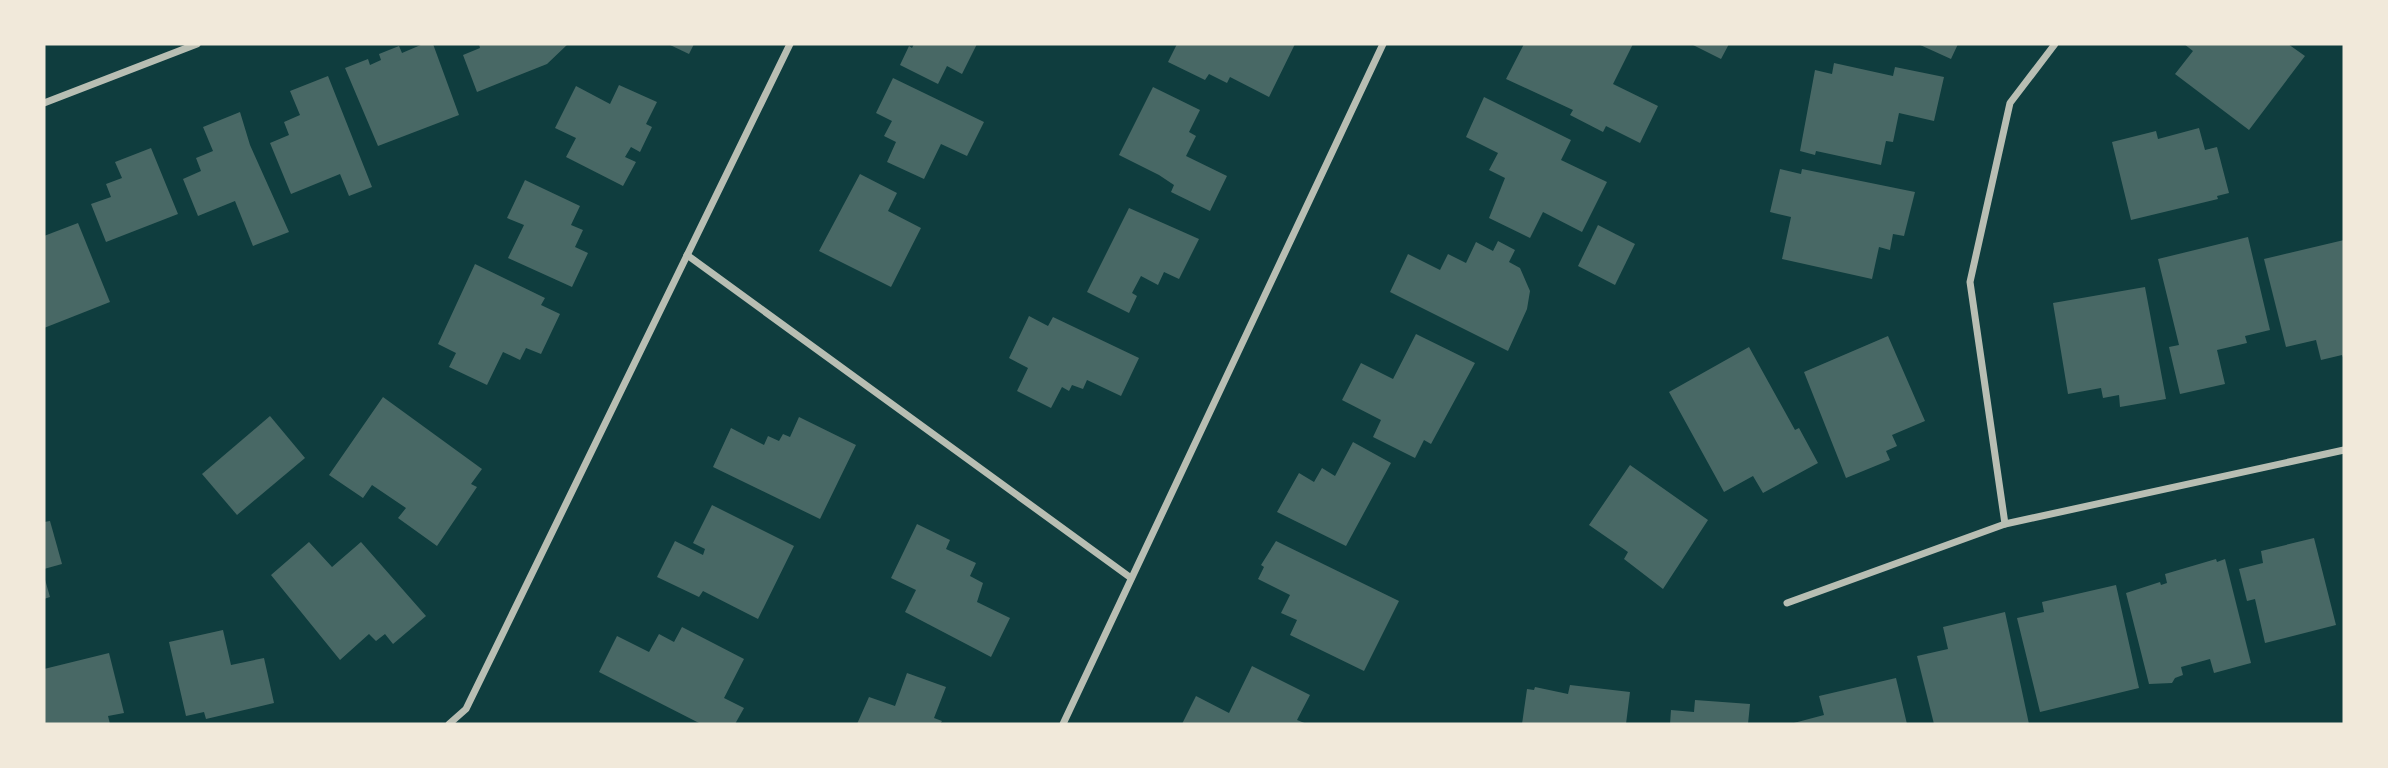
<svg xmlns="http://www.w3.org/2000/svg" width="2388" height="768" font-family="'Space Grotesk',sans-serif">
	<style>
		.building { fill: #486865 }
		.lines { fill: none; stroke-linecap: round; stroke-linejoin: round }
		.minor { stroke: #b8beb3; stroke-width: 7 }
	</style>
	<rect width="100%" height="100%" fill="#0f3d3e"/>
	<g class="building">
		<path d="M423,44H433L459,115L378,146L345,68L368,59L370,65L381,60L379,54L399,46L402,53Z"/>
		<path d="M479,44H568L547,64L477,92L463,55L480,48Z"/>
		<path d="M668,44H694L689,54Z"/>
		<path d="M914,44H977L962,74L947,66L938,84L900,65L909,46L912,48Z"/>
		<path d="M1177,44H1295L1269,97L1230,77L1227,83L1209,74L1205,80L1168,62Z"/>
		<path d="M1524,44H1633L1613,84L1658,106L1640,143L1606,126L1603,132L1570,115L1573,110L1506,79Z"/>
		<path d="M1691,44H1729L1721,59Z"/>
		<path d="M1918,44H1958L1951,59Z"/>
		<path d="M2184,44H2288L2305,56L2249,130L2175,74L2193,51Z"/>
		<path d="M1834,63L1893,76L1895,67L1944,77L1934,121L1899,113L1893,142L1886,141L1881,165L1816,151L1815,155L1800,151L1815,70L1832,74Z"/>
		<path d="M328,76L372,187L349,196L340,174L291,194L270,143L289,135L284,122L300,115L290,91Z"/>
		<path d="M893,78L984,122L967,156L941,144L924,179L887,162L896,142L884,136L892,121L876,113Z"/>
		<path d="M619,85L657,102L646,124L652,127L640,152L631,147L625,157L636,162L623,186L566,157L576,138L555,128L576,86L610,104Z"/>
		<path d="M1153,87L1200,110L1189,132L1196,136L1186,156L1227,176L1210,211L1171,192L1174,185L1159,175L1119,155Z"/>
		<path d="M1484,97L1571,140L1561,160L1607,182L1582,232L1543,212L1530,238L1489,218L1505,178L1489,170L1498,153L1466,137Z"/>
		<path d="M240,112L250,145L289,232L253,246L235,201L198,216L183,179L201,171L196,158L213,151L203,127Z"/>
		<path d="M2199,128L2205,150L2217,147L2229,193L2217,196L2218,199L2131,220L2112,142L2156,131L2158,139Z"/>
		<path d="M151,148L178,214L106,242L91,204L111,197L106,184L122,178L115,162Z"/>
		<path d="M1780,169L1801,174L1802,169L1915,192L1904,236L1893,234L1890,250L1879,247L1872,279L1782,259L1791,217L1770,212Z"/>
		<path d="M860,174L897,193L888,211L921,228L891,287L819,251Z"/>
		<path d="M525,180L580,206L571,225L583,230L575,247L588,253L572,287L508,258L524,225L507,218Z"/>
		<path d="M1129,208L1199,239L1179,279L1164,272L1158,285L1141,276L1132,293L1137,296L1129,313L1087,292Z"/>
		<path d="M78,223L110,302L44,328V236Z"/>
		<path d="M1598,225L1635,244L1615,285L1578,266Z"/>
		<path d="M2248,237L2270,330L2245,336L2247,343L2217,350L2225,384L2180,394L2169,347L2179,345L2158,259Z"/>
		<path d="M2344,240V360L2342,355L2321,360L2316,340L2286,347L2264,259Z"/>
		<path d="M1498,241L1515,250L1509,262L1520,268L1530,291L1527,309L1508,351L1390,292L1408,254L1440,270L1448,254L1466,263L1476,242L1493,251Z"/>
		<path d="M475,264L545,298L541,305L560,314L541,354L526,348L520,360L503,352L487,385L449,367L456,353L438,344Z"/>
		<path d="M2145,287L2166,399L2120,407L2119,395L2103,398L2101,388L2068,394L2053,303Z"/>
		<path d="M1029,316L1048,326L1053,317L1139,358L1121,396L1087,380L1083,389L1072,385L1069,391L1062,387L1051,408L1017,391L1028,368L1009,358Z"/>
		<path d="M1416,334L1475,363L1431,444L1424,440L1415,458L1373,437L1381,420L1342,400L1361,363L1393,379Z"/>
		<path d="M1888,336L1925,421L1892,435L1897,446L1886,451L1890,460L1846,478L1804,372Z"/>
		<path d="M1749,347L1795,430L1799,428L1818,463L1763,493L1753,476L1724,492L1669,392Z"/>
		<path d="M383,397L482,469L471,484L477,487L437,546L398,518L406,508L372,485L363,498L329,475Z"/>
		<path d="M270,416L305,458L237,515L202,474Z"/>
		<path d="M799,417L856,445L820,519L713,467L731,428L764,445L768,436L779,441L783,434L790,437Z"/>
		<path d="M1353,442L1391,463L1346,546L1277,512L1299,473L1314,482L1322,468L1335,476Z"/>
		<path d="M1630,465L1708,520L1663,589L1624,559L1628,552L1589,525Z"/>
		<path d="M712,505L794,546L758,619L703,591L699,597L657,577L675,541L703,555L705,549L693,543Z"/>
		<path d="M50,521L62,564L44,569V522Z"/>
		<path d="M917,524L950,540L946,549L976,563L970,576L983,583L977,602L1010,618L991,657L905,612L916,590L891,578Z"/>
		<path d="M2314,538L2336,625L2265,643L2255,599L2247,601L2239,569L2263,563L2261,551Z"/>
		<path d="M1276,541L1399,601L1364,671L1290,635L1297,620L1281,613L1290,595L1258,579L1264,567L1261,565Z"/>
		<path d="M309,542L332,567L361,542L426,616L393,644L385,634L376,641L369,634L340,660L271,575Z"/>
		<path d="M2216,559L2217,562L2225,559L2251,663L2214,673L2210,659L2181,667L2183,675L2175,678L2172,683L2149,684L2126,593L2160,582L2161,585L2167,583L2165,574Z"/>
		<path d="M44,576L50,597L44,599Z"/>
		<path d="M2116,585L2139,688L2040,712L2017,618L2044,612L2042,602Z"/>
		<path d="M2005,612L2029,724H1934L1917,656L1948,649L1943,627Z"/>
		<path d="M682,627L744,659L724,698L744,708L735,724H701L599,672L617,636L649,652L659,634L674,642Z"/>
		<path d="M223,630L231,665L264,658L274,703L206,719L204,712L186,716L169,642Z"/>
		<path d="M109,653L124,713L108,716L110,724H44V669Z"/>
		<path d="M1252,666L1310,695L1297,720L1307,724H1182L1196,696L1229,713Z"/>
		<path d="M907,673L946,687L934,718L942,721L940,724H857L869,697L895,706Z"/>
		<path d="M1896,678L1907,724H1790L1824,715L1819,696Z"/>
		<path d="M1570,685L1630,692L1626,724H1522L1527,689L1534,690L1535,687L1568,694Z"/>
		<path d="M1695,700L1750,704L1748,724H1670L1671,710L1694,712Z"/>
	</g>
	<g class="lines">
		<g class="minor">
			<path d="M44,103L197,44"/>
			<path d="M687,255L1131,578"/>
			<path d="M2005,524L1970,282L2010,103L2055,44"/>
			<path d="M1787,603L2005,524L2344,450"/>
			<path d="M449,724L466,709L790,44"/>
			<path d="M1063,724L1383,44"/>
		</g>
	</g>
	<rect width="2388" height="768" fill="none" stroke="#f1e9da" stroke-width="91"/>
</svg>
